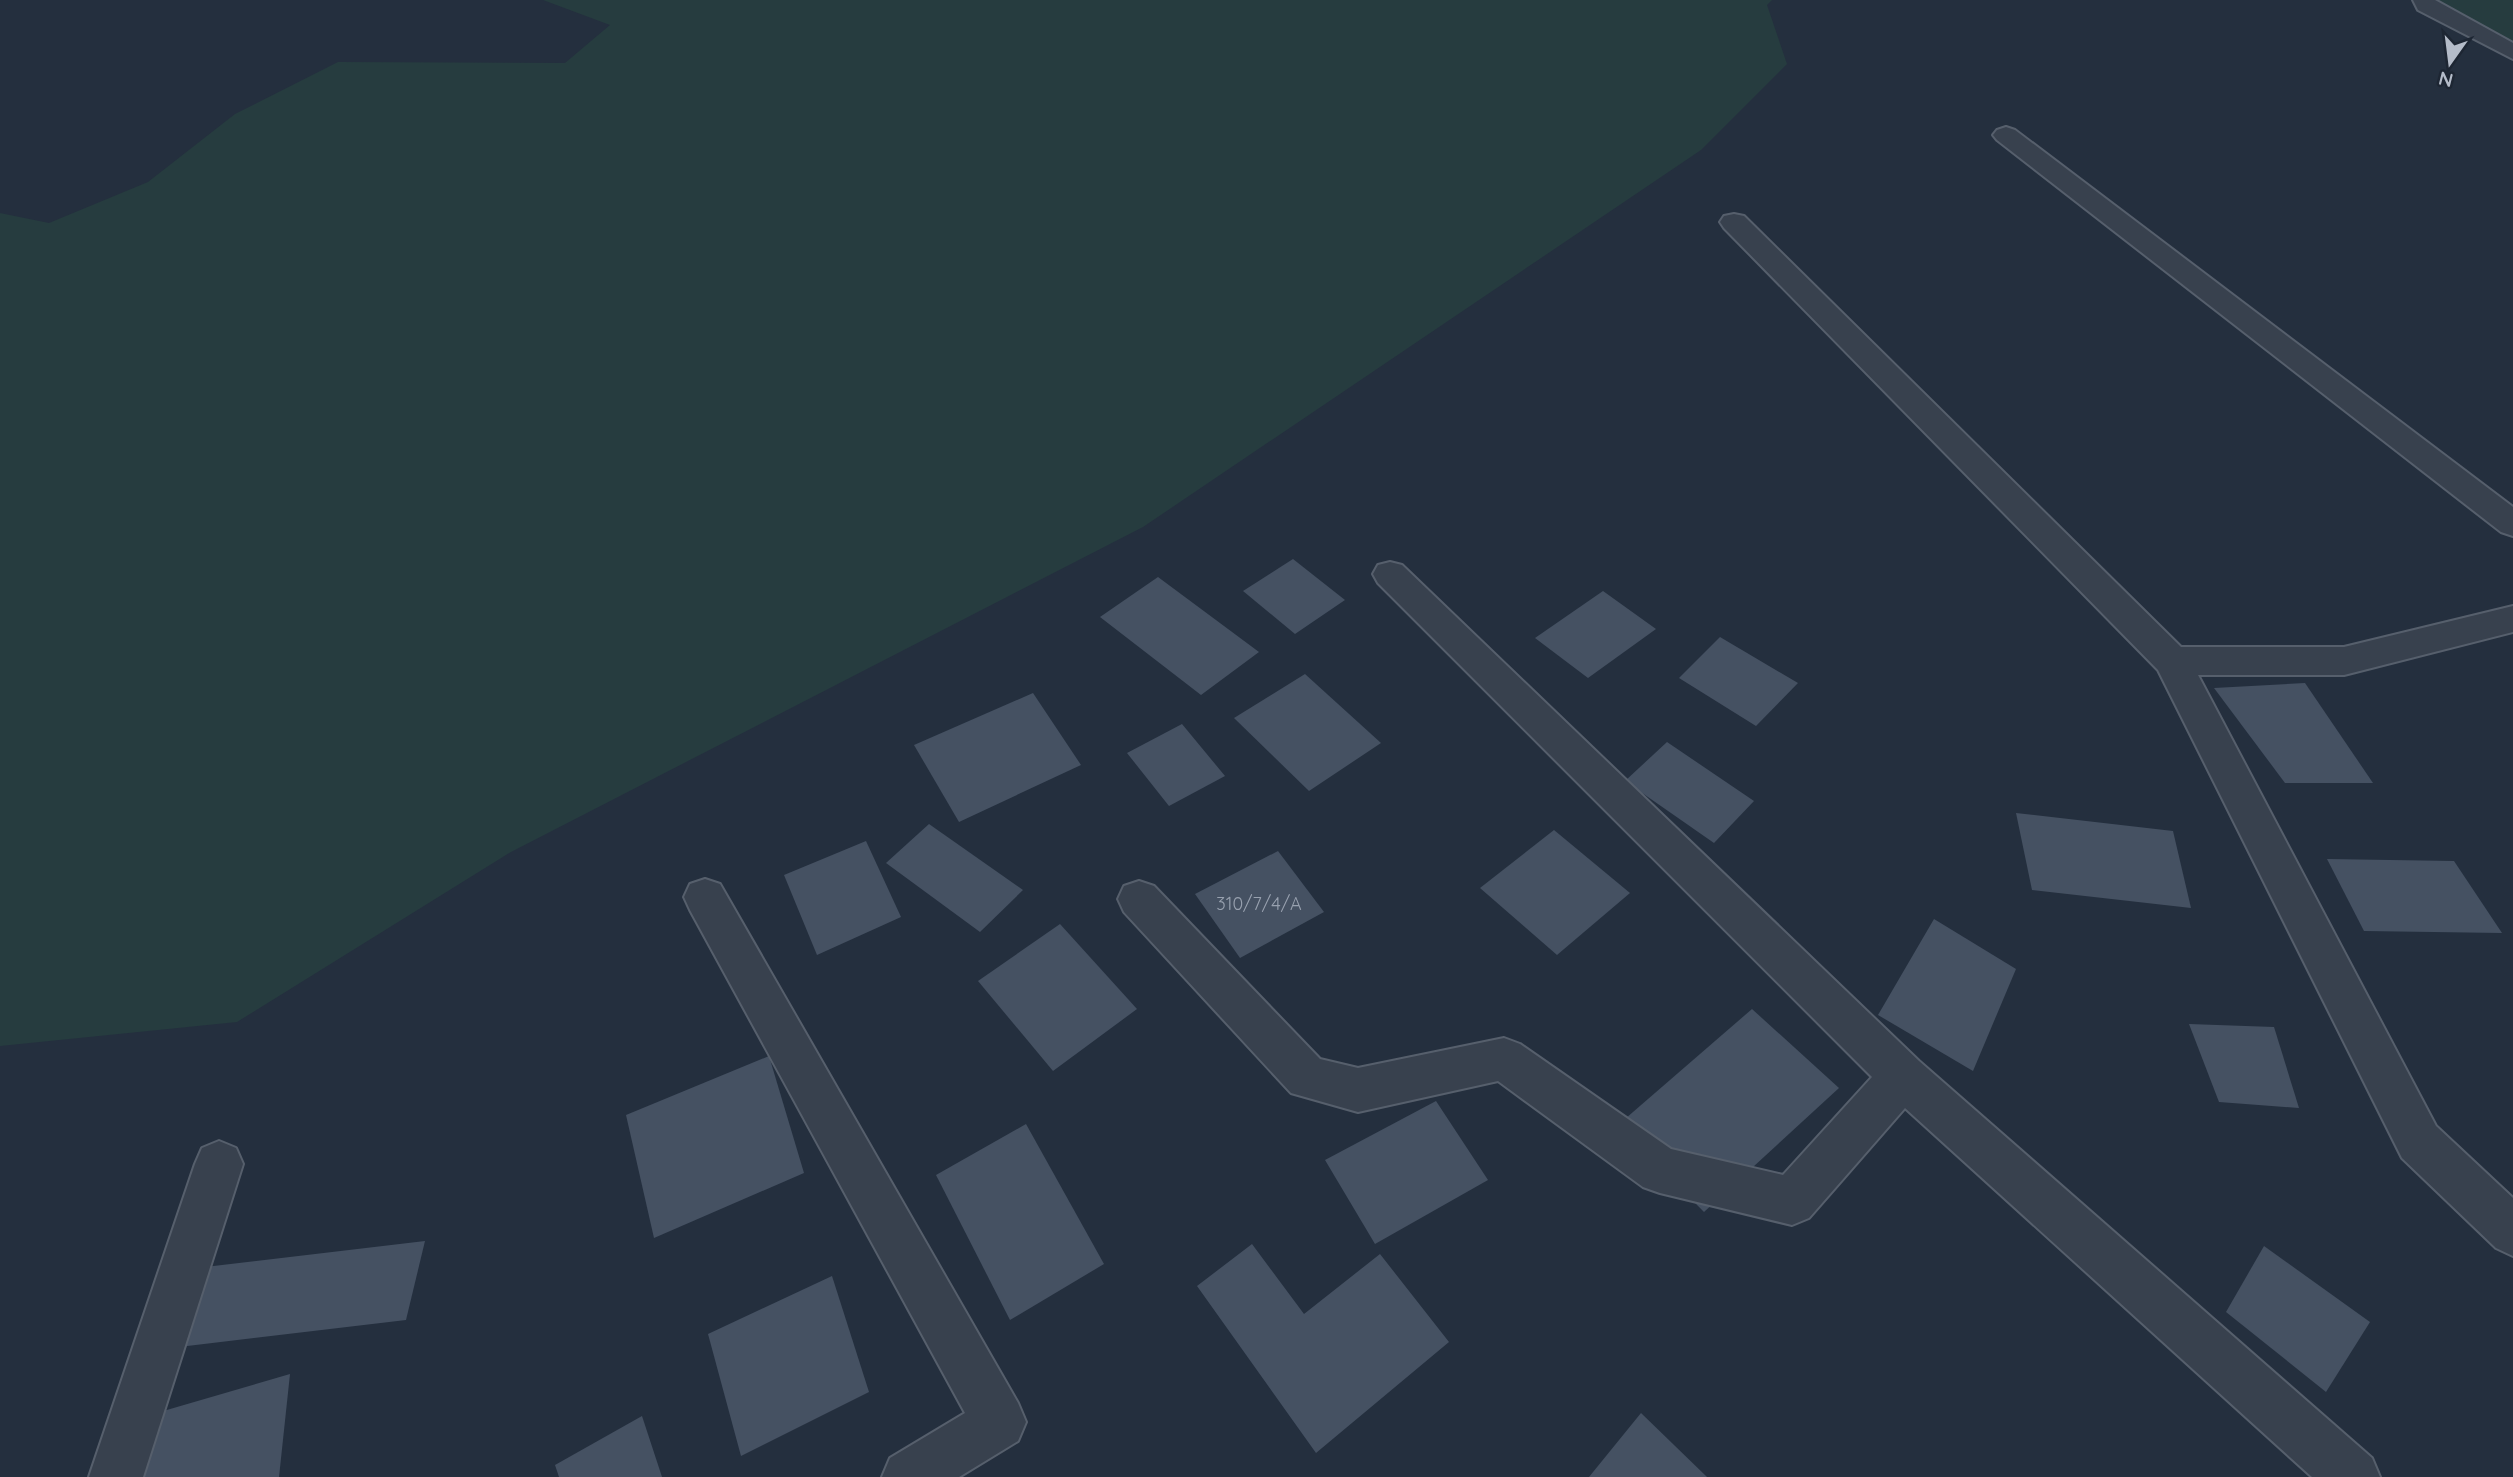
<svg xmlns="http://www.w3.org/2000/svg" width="2513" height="1477" font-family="Quicksand,sans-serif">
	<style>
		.green { fill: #263c3f }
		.building { fill: #455162 }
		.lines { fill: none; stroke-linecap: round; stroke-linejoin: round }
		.street-casing { stroke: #565f6c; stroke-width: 4 }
		.street { fill: #38414e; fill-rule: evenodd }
		.labels { text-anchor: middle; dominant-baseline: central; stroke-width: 7; stroke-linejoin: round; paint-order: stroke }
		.number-label { font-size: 18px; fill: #98a1af }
	</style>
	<rect width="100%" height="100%" fill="#242f3e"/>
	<g class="green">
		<path d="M531,0H1772L1767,5L1787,64L1701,150L1143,527L511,852L237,1022L0,1046V213L49,223L148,182L235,114L338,62L565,63L610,25L543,0Z"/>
		<path d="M2414,0H2513V49Z"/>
	</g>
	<g class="building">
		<path d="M1293,559L1345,600L1295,634L1243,591Z"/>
		<path d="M1158,577L1259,652L1201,695L1100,617Z"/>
		<path d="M1603,591L1656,629L1588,678L1535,638Z"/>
		<path d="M1720,637L1798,683L1756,726L1679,678Z"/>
		<path d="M1305,674L1381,743L1309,791L1234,718Z"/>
		<path d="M2305,683L2373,783H2285L2214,688Z"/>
		<path d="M1033,693L1081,765L959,822L914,745Z"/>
		<path d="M1182,724L1225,776L1169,806L1127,753Z"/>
		<path d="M1667,742L1754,801L1714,843L1625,781Z"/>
		<path d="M2016,813L2173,831L2191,908L2032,890Z"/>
		<path d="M929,824L1023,890L980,932L886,863Z"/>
		<path d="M1554,830L1630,893L1557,955L1480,888Z"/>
		<path d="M866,841L901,917L817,955L784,875Z"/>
		<path d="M1278,851L1324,912L1240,958L1195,894Z"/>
		<path d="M2327,859L2454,861L2502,933L2364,931Z"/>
		<path d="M1934,919L2016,969L1973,1071L1878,1015Z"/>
		<path d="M1060,924L1137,1009L1053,1071L978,981Z"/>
		<path d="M1752,1009L1839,1088L1704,1212L1618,1125Z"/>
		<path d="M2189,1024L2274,1027L2299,1108L2219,1102Z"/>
		<path d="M769,1056L804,1173L654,1238L626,1115Z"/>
		<path d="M1436,1101L1488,1180L1375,1244L1325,1160Z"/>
		<path d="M1026,1124L1104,1264L1010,1320L936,1175Z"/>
		<path d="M425,1241L406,1320L179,1347L205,1267Z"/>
		<path d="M1252,1244L1304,1314L1380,1254L1449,1342L1316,1453L1197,1286Z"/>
		<path d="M2264,1246L2370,1322L2326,1392L2226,1312Z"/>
		<path d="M832,1276L869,1392L741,1456L708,1334Z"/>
		<path d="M290,1374L279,1477H143L153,1414Z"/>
		<path d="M1641,1413L1707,1477H1589Z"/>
		<path d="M642,1416L662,1477H559L555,1465Z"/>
	</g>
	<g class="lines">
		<g class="street-casing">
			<g id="street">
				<path d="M2413,0H2435L2513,43V59L2418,10Z"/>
				<path d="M2006,127L2015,130L2513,507V536L2501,532L1997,140L1993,135L1997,130Z"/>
				<path d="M1734,214L1744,216L2181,647H2344L2513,606V632L2344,675H2198L2436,1126L2513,1198V1256L2496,1248L2402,1158L2158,670L1724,228L1720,222L1724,216Z"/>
				<path d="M1390,562L1402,565L1919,1061L2372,1458L2380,1477H2312L1905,1108L1809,1218L1792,1225L1660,1193L1643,1187L1498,1081L1358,1112L1291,1093L1124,912L1118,899L1124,886L1139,881L1154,886L1320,1059L1358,1068L1504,1038L1520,1044L1671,1149L1783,1175L1872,1077L1378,583L1373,574L1378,565Z"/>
				<path d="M705,879L720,884L1018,1403L1026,1422L1018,1441L959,1477H882L890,1458L965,1413L690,910L684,897L690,884Z"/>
				<path d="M219,1141L236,1148L243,1164L143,1477H89L195,1164L202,1148Z"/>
			</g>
		</g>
		<use href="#street" class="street"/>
	</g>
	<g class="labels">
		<g class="number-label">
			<text x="1259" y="903">310/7/4/A</text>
		</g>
	</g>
	<g transform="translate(2450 63) rotate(194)" stroke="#1d2633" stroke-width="5" paint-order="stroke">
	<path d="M0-5L12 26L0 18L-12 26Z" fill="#b4bcc9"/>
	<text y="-10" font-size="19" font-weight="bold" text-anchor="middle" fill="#b4bcc9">N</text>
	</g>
</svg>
